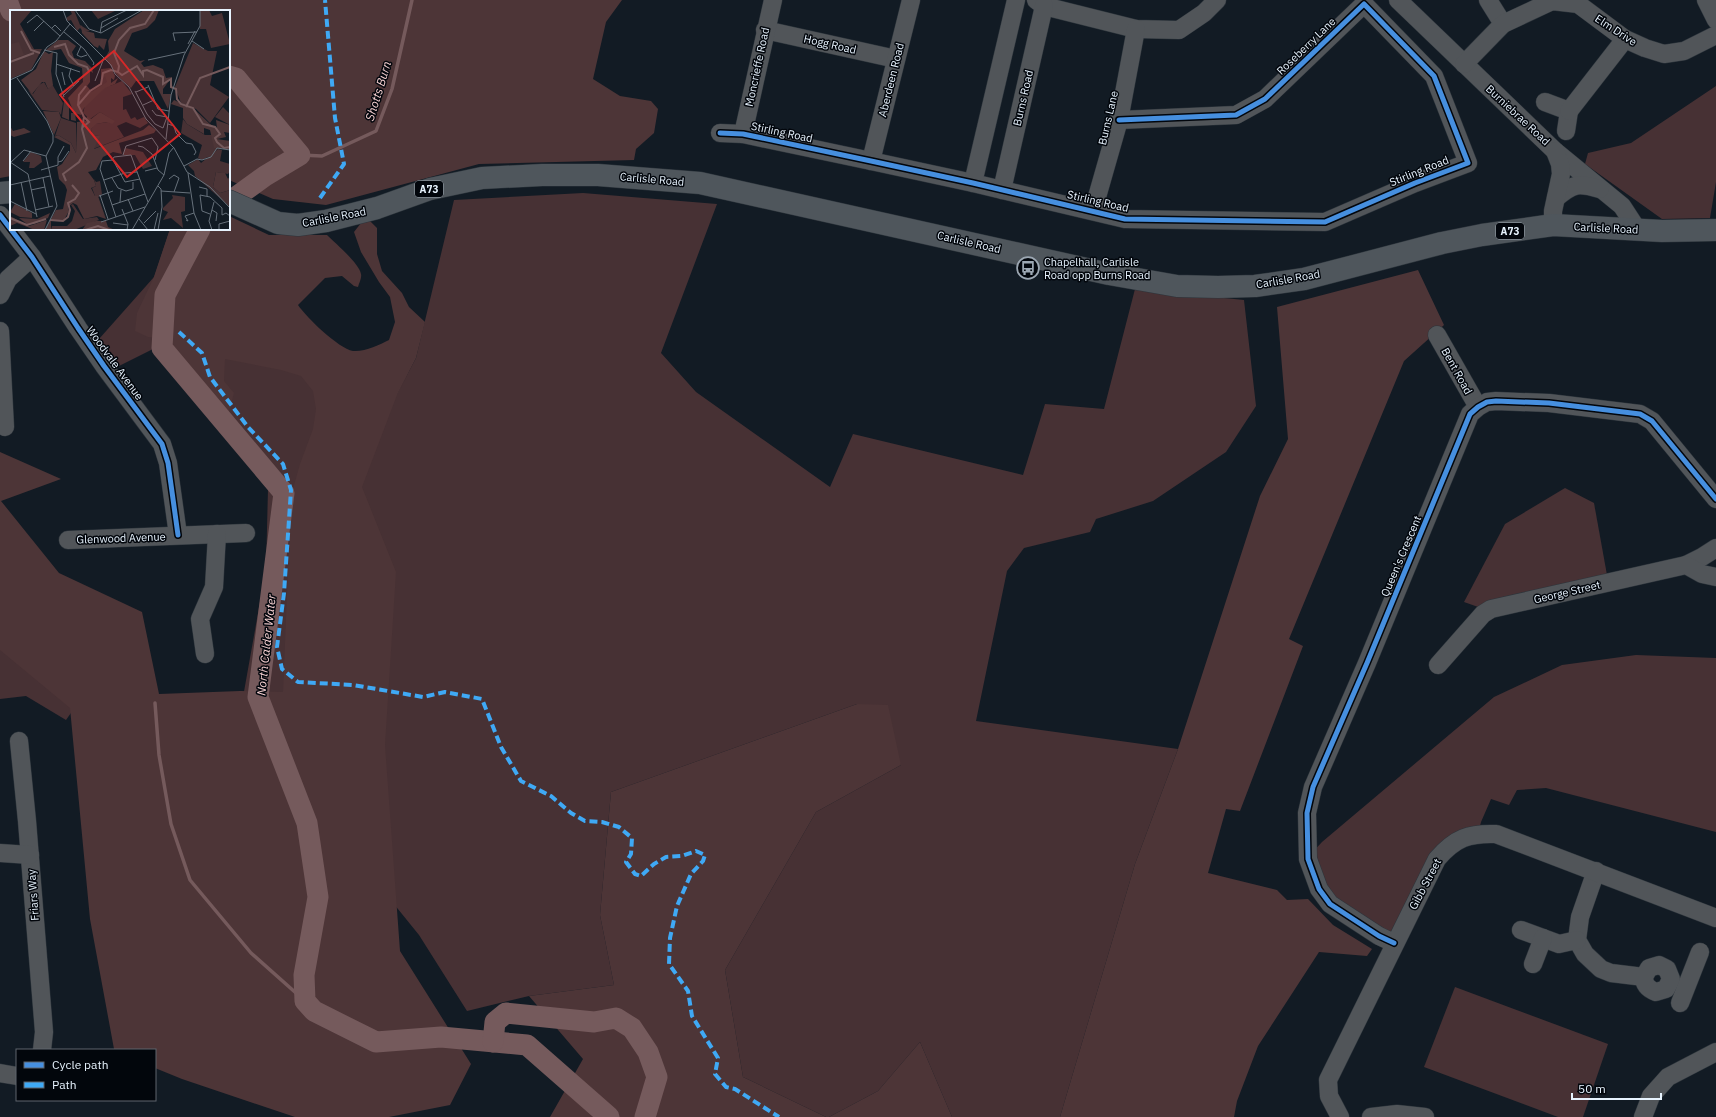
<svg xmlns="http://www.w3.org/2000/svg" width="1716" height="1117" font-family="'IBM Plex Sans',sans-serif">
	<style>
		.green { fill: #473134 }
		.forest { fill: #4d3537 }
		.lines { fill: none; stroke-linecap: round; stroke-linejoin: round }
		.stream { stroke: #755a5c; stroke-width: 3.5 }
		.river { stroke: #755a5c; stroke-width: 21 }
		.minor-casing { stroke: #2d353c; stroke-width: 19 }
		.major-casing { stroke: #2d353c; stroke-width: 23 }
		.minor { stroke: #515559; stroke-width: 18 }
		.major { stroke: #4f565c; stroke-width: 22 }
		.quiet { stroke: #3fa9f5; stroke-width: 4; stroke-dasharray: 8 4; stroke-linecap: butt }
		.cycleway-casing { stroke: #02060c; stroke-width: 8 }
		.cycleway { stroke: #468fdf; stroke-width: 5 }
		.labels { text-anchor: middle; dominant-baseline: central; stroke-width: 3; stroke-linejoin: round; paint-order: stroke }
		.shield { fill: #02060c; stroke: #a2acb5; stroke-width: 1 }
		.shield-label { font-size: 10px; font-weight: bold; fill: #e7f3fe }
		.street-label { font-size: 11px; fill: #e7f3fe; stroke: #02060c }
		.poi-label { font-size: 11px; fill: #e7f3fe; stroke: #02060c; text-anchor: start }
		.water-label { font-size: 12px; font-style: italic; fill: #fad4d5; stroke: #02060c }
		.inset-river { fill: none; stroke: #755a5c; stroke-width: 2 }
		.inset-road { fill: none; stroke: #67717b; stroke-width: 1 }
		.view { fill: #d62828; fill-opacity: 0.15; stroke: #d62828; stroke-width: 2 }
		.inset-edge { fill: none; stroke: #e7f3fe; stroke-width: 2 }
	</style>
	<rect width="100%" height="100%" fill="#121b24"/>
	<g class="green">
		<path d="M1716,86V182L1710,218L1662,219L1585,164L1588,153L1631,143Z"/>
		<path d="M583,193L717,204L661,353L696,392L830,487L853,434L1023,475L1045,404L1104,409L1135,289L1244,300L1256,406L1226,452L1153,501L1096,519L1090,532L1024,548L1007,571L976,721L1178,749L1135,864L1060,1117H952L920,1042L878,1091L829,1117H826L743,1077L725,970L816,812L901,765L857,704L611,792L600,915L614,985L529,996L467,1011L419,935L240,714L266,568L268,489L153,349L119,366L99,339L154,277L170,229L271,290L397,394L416,358L454,200Z"/>
		<path d="M1565,488L1594,503L1607,575L1481,608L1464,602L1505,524Z"/>
		<path d="M0,638L80,700L66,720L26,696L0,699Z"/>
		<path d="M1636,655L1716,658V832L1546,788L1517,790L1509,805L1491,799L1481,822L1479,830L1456,839L1393,939L1332,901L1310,855L1322,842L1494,697L1562,665Z"/>
		<path d="M1455,987L1608,1044L1583,1117H1558L1424,1067Z"/>
	</g>
	<g class="forest">
		<path d="M0,0H622L606,22L593,79L620,96L651,101L658,109L654,133L636,149L634,160L479,164L326,205L273,199L229,180V11H11V176L0,178Z"/>
		<path d="M229,216L269,235H327C336,244 359,263 361,274C362,278 359,283 358,287L354,286L342,276L325,278L298,305C307,318 338,348 353,351C365,352 379,345 389,340L395,322L390,297L379,282L361,252L354,232L361,223L370,221L377,228V254L382,271L402,293L409,307L425,322L416,358L397,395L362,487L396,572L385,745L400,951L471,1064L450,1105L389,1117H295L182,1079L155,1068V1050L114,1049L90,919L70,708L0,650V452L61,479L1,501L59,573L142,612L159,694L240,691L283,692L291,496L300,464L313,429L316,409L313,391L301,376L281,370L225,359L224,381L234,393L227,419L174,352L172,340L148,337L135,331L137,313L154,277L170,229H229Z"/>
		<path d="M1418,270L1444,325L1404,361L1289,639L1303,646L1240,811L1226,809L1208,873L1277,890L1287,900L1308,899L1333,925L1372,949L1367,956L1319,952L1258,1046L1237,1101L1234,1117H1060L1135,864L1178,749L1260,496L1288,439L1277,307Z"/>
		<path d="M857,704L888,705L901,765L816,812L725,970L743,1077L826,1117H550L583,1059L529,996L614,985L600,915L611,792Z"/>
		<path d="M920,1042L952,1117H829L878,1091Z"/>
	</g>
	<g class="lines">
		<g class="stream">
			<path d="M300,155L322,156L376,131L392,89L412,0"/>
			<path d="M155,703L159,755L171,824L190,880L251,953L305,1001"/>
		</g>
		<g class="river">
			<path d="M7,0L11,11"/>
			<path d="M229,76L236,78L300,155L265,176L229,202"/>
			<path d="M200,229L165,295L162,348L284,493L258,697L307,823L318,897L304,975L305,1001L314,1011L376,1042L441,1037L527,1045L609,1117"/>
			<path d="M493,1042L495,1022L506,1013L594,1022L616,1018L632,1028L648,1052L657,1077L645,1117"/>
		</g>
		<g class="minor-casing">
			<g id="minor">
				<path d="M1036,0L1044,6L1136,29L1179,30L1204,13L1217,0"/>
				<path d="M1398,0L1555,151L1622,206L1637,229"/>
				<path d="M1488,0L1503,24"/>
				<path d="M1706,0L1716,20"/>
				<path d="M765,30L896,59"/>
				<path d="M1464,64L1503,24L1552,1L1578,4L1625,39L1645,48L1664,54L1684,51L1716,35"/>
				<path d="M1545,102L1569,111L1566,131"/>
				<path d="M1569,111L1625,39"/>
				<path d="M720,133L743,134L871,161L973,183L1125,219L1325,222L1415,183L1468,163L1434,76L1364,4L1265,99L1236,115L1119,120"/>
				<path d="M743,134L773,0"/>
				<path d="M871,161L911,0"/>
				<path d="M973,183L1016,0"/>
				<path d="M1002,190L1044,6"/>
				<path d="M1556,198C1574,183 1578,183 1600,189"/>
				<path d="M1093,211L1119,120L1136,29"/>
				<path d="M0,215L32,257L78,328L104,366L162,444L168,463L178,535"/>
				<path d="M1553,225V211L1561,174L1560,164L1555,151"/>
				<path d="M0,295L8,279L32,257"/>
				<path d="M0,331L5,427"/>
				<path d="M1437,335L1478,407"/>
				<path d="M68,540L246,533"/>
				<path d="M1686,565L1702,557L1716,548"/>
				<path d="M205,654L200,619L214,587L217,534"/>
				<path d="M1438,665L1483,614L1491,609L1686,565L1702,574L1716,577"/>
				<path d="M19,741L27,821L44,1032L42,1050"/>
				<path d="M0,853L30,855"/>
				<path d="M1596,871L1580,917L1577,940L1585,954L1601,969L1611,973L1644,977L1649,968L1659,965L1667,969L1671,979L1666,989L1656,992C1648,989 1644,985 1644,977"/>
				<path d="M1521,930L1559,944L1577,940"/>
				<path d="M1394,943L1379,936L1330,904L1319,889L1308,859L1307,813L1313,787L1367,663L1470,414L1478,407L1487,402L1496,401L1549,403L1640,414L1652,421L1716,499"/>
				<path d="M1533,964L1543,938"/>
				<path d="M1680,1003L1700,952"/>
				<path d="M0,1073L17,1076"/>
				<path d="M1340,1117L1329,1096L1328,1080L1437,859C1455,838 1469,833 1496,834L1716,918"/>
				<path d="M1371,1117L1397,1114L1425,1117"/>
				<path d="M1643,1117L1651,1096L1668,1077L1716,1052"/>
			</g>
		</g>
		<g class="major-casing">
			<g id="major">
				<path d="M0,193L11,192"/>
				<path d="M229,201L278,223L298,225L326,221L377,208L430,189L482,178L542,175H598L700,183L1109,274L1177,286L1218,287L1255,286L1304,279L1442,243L1482,235L1553,225L1662,231L1716,230"/>
			</g>
		</g>
		<use href="#minor" class="minor"/>
		<use href="#major" class="major"/>
		<g class="quiet">
			<path d="M320,198L344,164L335,118L325,0"/>
			<path d="M179,332L202,353L210,377L248,427L283,464L291,490L284,593L277,647L282,669L298,682L353,685L423,697L445,692L482,699L501,747L521,781L551,796L571,813L585,821L602,822L619,827L632,838L631,854L626,862L635,874L641,876L654,864L666,857L682,856L696,851L705,855L703,861L691,874L677,906L670,938L669,964L688,991L692,1016L718,1058L715,1074L726,1087L735,1089L779,1117"/>
		</g>
		<g class="cycleway-casing">
			<g id="cycleway">
				<path d="M720,133L743,134L871,161L973,183L1125,219L1325,222L1415,183L1468,163L1434,76L1364,4L1265,99L1236,115L1119,120"/>
				<path d="M0,215L32,257L78,328L104,366L162,444L168,463L178,535"/>
				<path d="M1394,943L1379,936L1330,904L1319,889L1308,859L1307,813L1313,787L1367,663L1470,414L1478,407L1487,402L1496,401L1549,403L1640,414L1652,421L1716,499"/>
			</g>
		</g>
		<use href="#cycleway" class="cycleway"/>
	</g>
	<defs>
		<g id="bus-ring" transform="scale(1.15)"><circle r="9.5" fill="#02060c" stroke="#9ca7b2" stroke-width="1.5"/><path d="M-5-6H5V4H4V6H2V4H-2V6H-4V4H-5ZM-3.5-4V0h7V-4ZM-3.5 1.2v1.5H-2V1.2ZM2 1.2v1.5H3.5V1.2Z" fill="#9ca7b2"/></g>
	</defs>
	<g fill-rule="evenodd">
		<use href="#bus-ring" x="1028" y="268"/>
	</g>
	<g class="labels">
		<g class="shield">
			<rect x="415" y="181" width="28" height="16" rx="3"/>
			<rect x="1496" y="223" width="28" height="16" rx="3"/>
		</g>
		<g class="shield-label">
			<text x="429" y="189">A73</text>
			<text x="1510" y="231">A73</text>
		</g>
		<g class="street-label">
			<text transform="translate(1616 30) rotate(33)">Elm Drive</text>
			<text transform="translate(830 44) rotate(13)">Hogg Road</text>
			<text transform="translate(1306 46) rotate(-44)">Roseberry Lane</text>
			<text transform="translate(757 67) rotate(-78)">Moncrieffe Road</text>
			<text transform="translate(891 80) rotate(-76)">Aberdeen Road</text>
			<text transform="translate(1023 98) rotate(-77)">Burns Road</text>
			<text transform="translate(1518 115) rotate(43)">Burniebrae Road</text>
			<text transform="translate(1108 118) rotate(-77)">Burns Lane</text>
			<text transform="translate(782 132) rotate(12)">Stirling Road</text>
			<text transform="translate(1419 171) rotate(-22)">Stirling Road</text>
			<text transform="translate(652 179) rotate(5)">Carlisle Road</text>
			<text transform="translate(1098 201) rotate(13)">Stirling Road</text>
			<text transform="translate(334 217) rotate(-11)">Carlisle Road</text>
			<text transform="translate(1606 228) rotate(3)">Carlisle Road</text>
			<text transform="translate(969 242) rotate(13)">Carlisle Road</text>
			<text transform="translate(1288 279) rotate(-10)">Carlisle Road</text>
			<text transform="translate(115 363) rotate(54)">Woodvale Avenue</text>
			<text transform="translate(1457 371) rotate(61)">Bent Road</text>
			<text transform="translate(121 538) rotate(-2)">Glenwood Avenue</text>
			<text transform="translate(1401 556) rotate(-67)">Queen's Crescent</text>
			<text transform="translate(1567 592) rotate(-13)">George Street</text>
			<text transform="translate(1425 884) rotate(-62)">Gibb Street</text>
			<text transform="translate(33 895) rotate(-94)">Friars Way</text>
		</g>
		<g class="poi-label">
			<text x="1044" y="262">Chapelhall, Carlisle<tspan x="1044" dy="13">Road opp Burns Road</tspan></text>
		</g>
		<g class="water-label">
			<text transform="translate(378 91) rotate(-73)">Shotts Burn</text>
			<text transform="translate(266 645) rotate(-84)">North Calder Water</text>
		</g>
	</g>
	<g transform="translate(10 10)">
		<rect width="220" height="220" fill="#121b24"/>
		<path d="M0,0H22L10,14L24,39H32L21,60L0,69ZM60,0H64L70,15L80,21L74,22L70,18L67,21L61,10L58,11L56,8L62,4ZM81,0L83,1L107,0L88,9ZM199,0L202,6L212,3L220,34L201,38L196,19H190V1ZM183,33L198,41H207L200,75L219,87L200,113L186,99L171,93L165,77ZM101,58L100,76L112,71L122,84L113,87V100L116,99L121,109L125,107L127,110L134,107L138,113L130,118L116,112L107,116L114,127L83,139L89,126L82,125L81,119L85,114L104,111L90,102L80,109L73,103L79,81L91,73V59ZM34,72L38,79L42,74L53,93L51,105L49,102L32,100L18,80L23,84L29,75ZM213,97L220,104V115L205,107ZM51,108L66,113V143L61,133L48,125L45,126ZM173,109L177,114L195,125H203L209,137L200,146L192,150L188,148L192,135L171,123ZM115,138L133,142L142,156L133,159L125,145H113ZM208,139L212,140L210,151L220,154V161L218,164L206,162L203,177L210,183L220,180V197L185,166L184,161L178,155L188,149L191,153ZM21,142L31,146L32,152L24,158H19L20,152H13ZM84,169L86,172L90,171L92,184L89,187L85,186L82,178L86,176ZM162,185L175,187V201L171,202L173,218L161,208L153,210L158,202L153,200V198L163,188ZM63,194L73,209L87,207L89,210L64,220H41L42,216H57L62,211L65,201L61,195Z" fill="#473134"/>
		<path d="M134,0H149L145,10L137,18L122,23L114,41L130,51L135,50L131,53L134,57L143,55L153,59L156,68L162,67L153,79V84H161L158,99L144,71H126L121,78L107,65L95,48L99,41L98,31L105,19ZM71,15L75,21L84,23L85,28L97,29L94,40L89,35L88,38L84,36L72,23ZM48,30H58L66,36L62,42L64,48L75,51L82,58L83,63L80,61V72L77,76L82,82L97,72L95,66L93,69L94,60L101,58L105,66L104,70L101,68V73L108,68L105,74L95,78L74,98L71,105L65,103L66,111L61,110V103H64L58,88L73,72L72,58L59,53L51,39L39,41L36,40ZM9,32L14,45L0,50V34ZM34,41L39,44L43,42L41,61L43,75L38,79L35,72H32L22,84L11,70L26,59ZM164,90L185,100L200,114L207,118L206,110L220,115V123L214,122L216,127L207,129L220,131L219,139L204,138L200,120L194,118V124L177,114L173,108V98L161,94ZM54,91L59,96V110L52,107ZM33,101L49,102L51,108L44,125ZM90,102L105,111L102,114L97,112L86,114L81,119L82,125L90,126L84,139L133,120L139,115L146,120L144,123L109,133L112,144L103,142L93,147L86,160L78,162L84,170L86,176L81,178L85,186H88L96,209L87,206L74,209L67,195L63,193L58,197L59,201L54,210L41,211V220H35L46,200L53,199L57,180L55,175L49,169L47,157L52,154L60,141V135L44,127L48,125L61,133L66,143L67,112L76,111L77,106L81,109ZM0,116L3,121L14,118L21,122L4,127L0,125ZM206,162L215,163L218,169L220,166V180L210,183L203,177ZM5,194L22,203V208L10,207L0,202ZM40,203L38,208L24,214H17L9,208L27,209ZM0,206L19,216L37,210L34,220H25L7,213L0,216ZM86,211H96L98,217L105,220H72L77,213Z" fill="#4d3537"/>
		<path class="inset-river" d="M11,21L21,40L30,43M44,37L55,34L59,45L68,54L77,57L79,61M0,52L24,43M108,62L112,65L127,56L133,65V61L137,60L153,67V74L161,69V77L166,79L167,89L171,94L183,98L193,114L205,117L210,124L205,128L207,132L214,138L220,137M68,95L69,85L76,76M176,97L190,68L220,57M73,117L79,112L73,106M56,171L53,164L69,152L77,138L72,119L74,107L68,95L80,81L91,74L93,63L101,60L108,62L109,56L104,43L109,30L120,18L135,14L144,0M0,208L17,215L36,209M40,210L53,211L58,207L60,200L58,193L65,189L69,183L62,175M75,220L88,216L99,220"/>
		<path class="inset-road" d="M53,0L57,11L101,55L105,64L119,77L136,109L164,138L177,162L200,177L220,198M65,0L79,19L91,23L132,0M17,13L27,5L50,26M42,18L45,15L51,21M91,18L108,8M24,21L34,11M54,22L74,39L84,53L83,55M90,23L92,12L117,0M165,31L163,23L187,22M182,31L194,39M178,34L185,21M71,36L67,45L71,47L77,45M34,40L47,43L46,64L54,87M138,50L175,42M46,54L70,62M61,58L59,66L64,76M52,62L55,75M7,68L37,111L43,125V132L36,146L47,196L35,220M0,70L22,60L37,37L46,31L60,14M85,71L94,48M138,75L148,99L159,101M125,81L137,104L145,114L153,118L157,107L146,105L142,100M126,82L138,77M54,85L69,71M133,95L144,90M158,114L164,116L166,123L176,133L182,134L186,142L184,145M156,129L161,85L174,45L190,16V0M128,136L133,137L142,144L148,160L154,165M113,145L116,136L142,128L148,137L145,150M102,150L104,147L121,145L138,192M13,151L21,141M0,152L18,164L27,207M48,152L52,151L59,141M0,153L14,140L36,146M174,156L187,149L192,150L201,147L207,138L220,140M31,160L48,155V147L54,136M135,161L147,158M178,163L184,203L191,220M33,168L39,197M102,168L108,178L116,181L123,179V172M159,169L164,165L169,168L164,182M94,170L115,163L127,162M11,172L17,201M0,175L40,166M148,176L151,179L152,197L148,220M189,177L197,179V186M21,180L35,177M151,181L180,183M90,185L98,209M89,186L103,181M118,189L123,201M0,191L26,204M110,192L111,180M102,195L135,184M112,199L118,214L117,220M25,200L43,196M202,200L207,203L206,211M200,204L192,201L190,185L200,187L212,198V205L216,203L220,206M106,207L90,159L92,151L103,150L115,172L130,169M129,209L138,220M176,210L178,211L175,206L184,203M91,212L135,197M103,213L118,215M134,213L146,201M122,220L154,165L159,143L164,137M144,220L148,203M202,220L199,211L204,192M209,220V214L220,211"/>
		<path class="view" d="M104,41L170,124L117,167L50,85Z"/>
		<rect width="220" height="220" class="inset-edge"/>
	</g>
	<rect x="16" y="1049" width="140" height="52" fill="#02060c" stroke="#5e656d"/>
	<rect x="24" y="1062" width="20" height="6" fill="#468fdf" stroke="#5e656d"/>
	<text x="52" y="1069" font-size="12" fill="#e7f3fe">Cycle path</text>
	<rect x="24" y="1082" width="20" height="6" fill="#3fa9f5" stroke="#5e656d"/>
	<text x="52" y="1089" font-size="12" fill="#e7f3fe">Path</text>
	<path d="M1572 1093v6h89v-6" fill="none" stroke="#e7f3fe" stroke-width="2"/>
	<text x="1578" y="1093" font-size="12" fill="#e7f3fe" stroke="#02060c" stroke-width="3" paint-order="stroke">50 m</text>
</svg>
